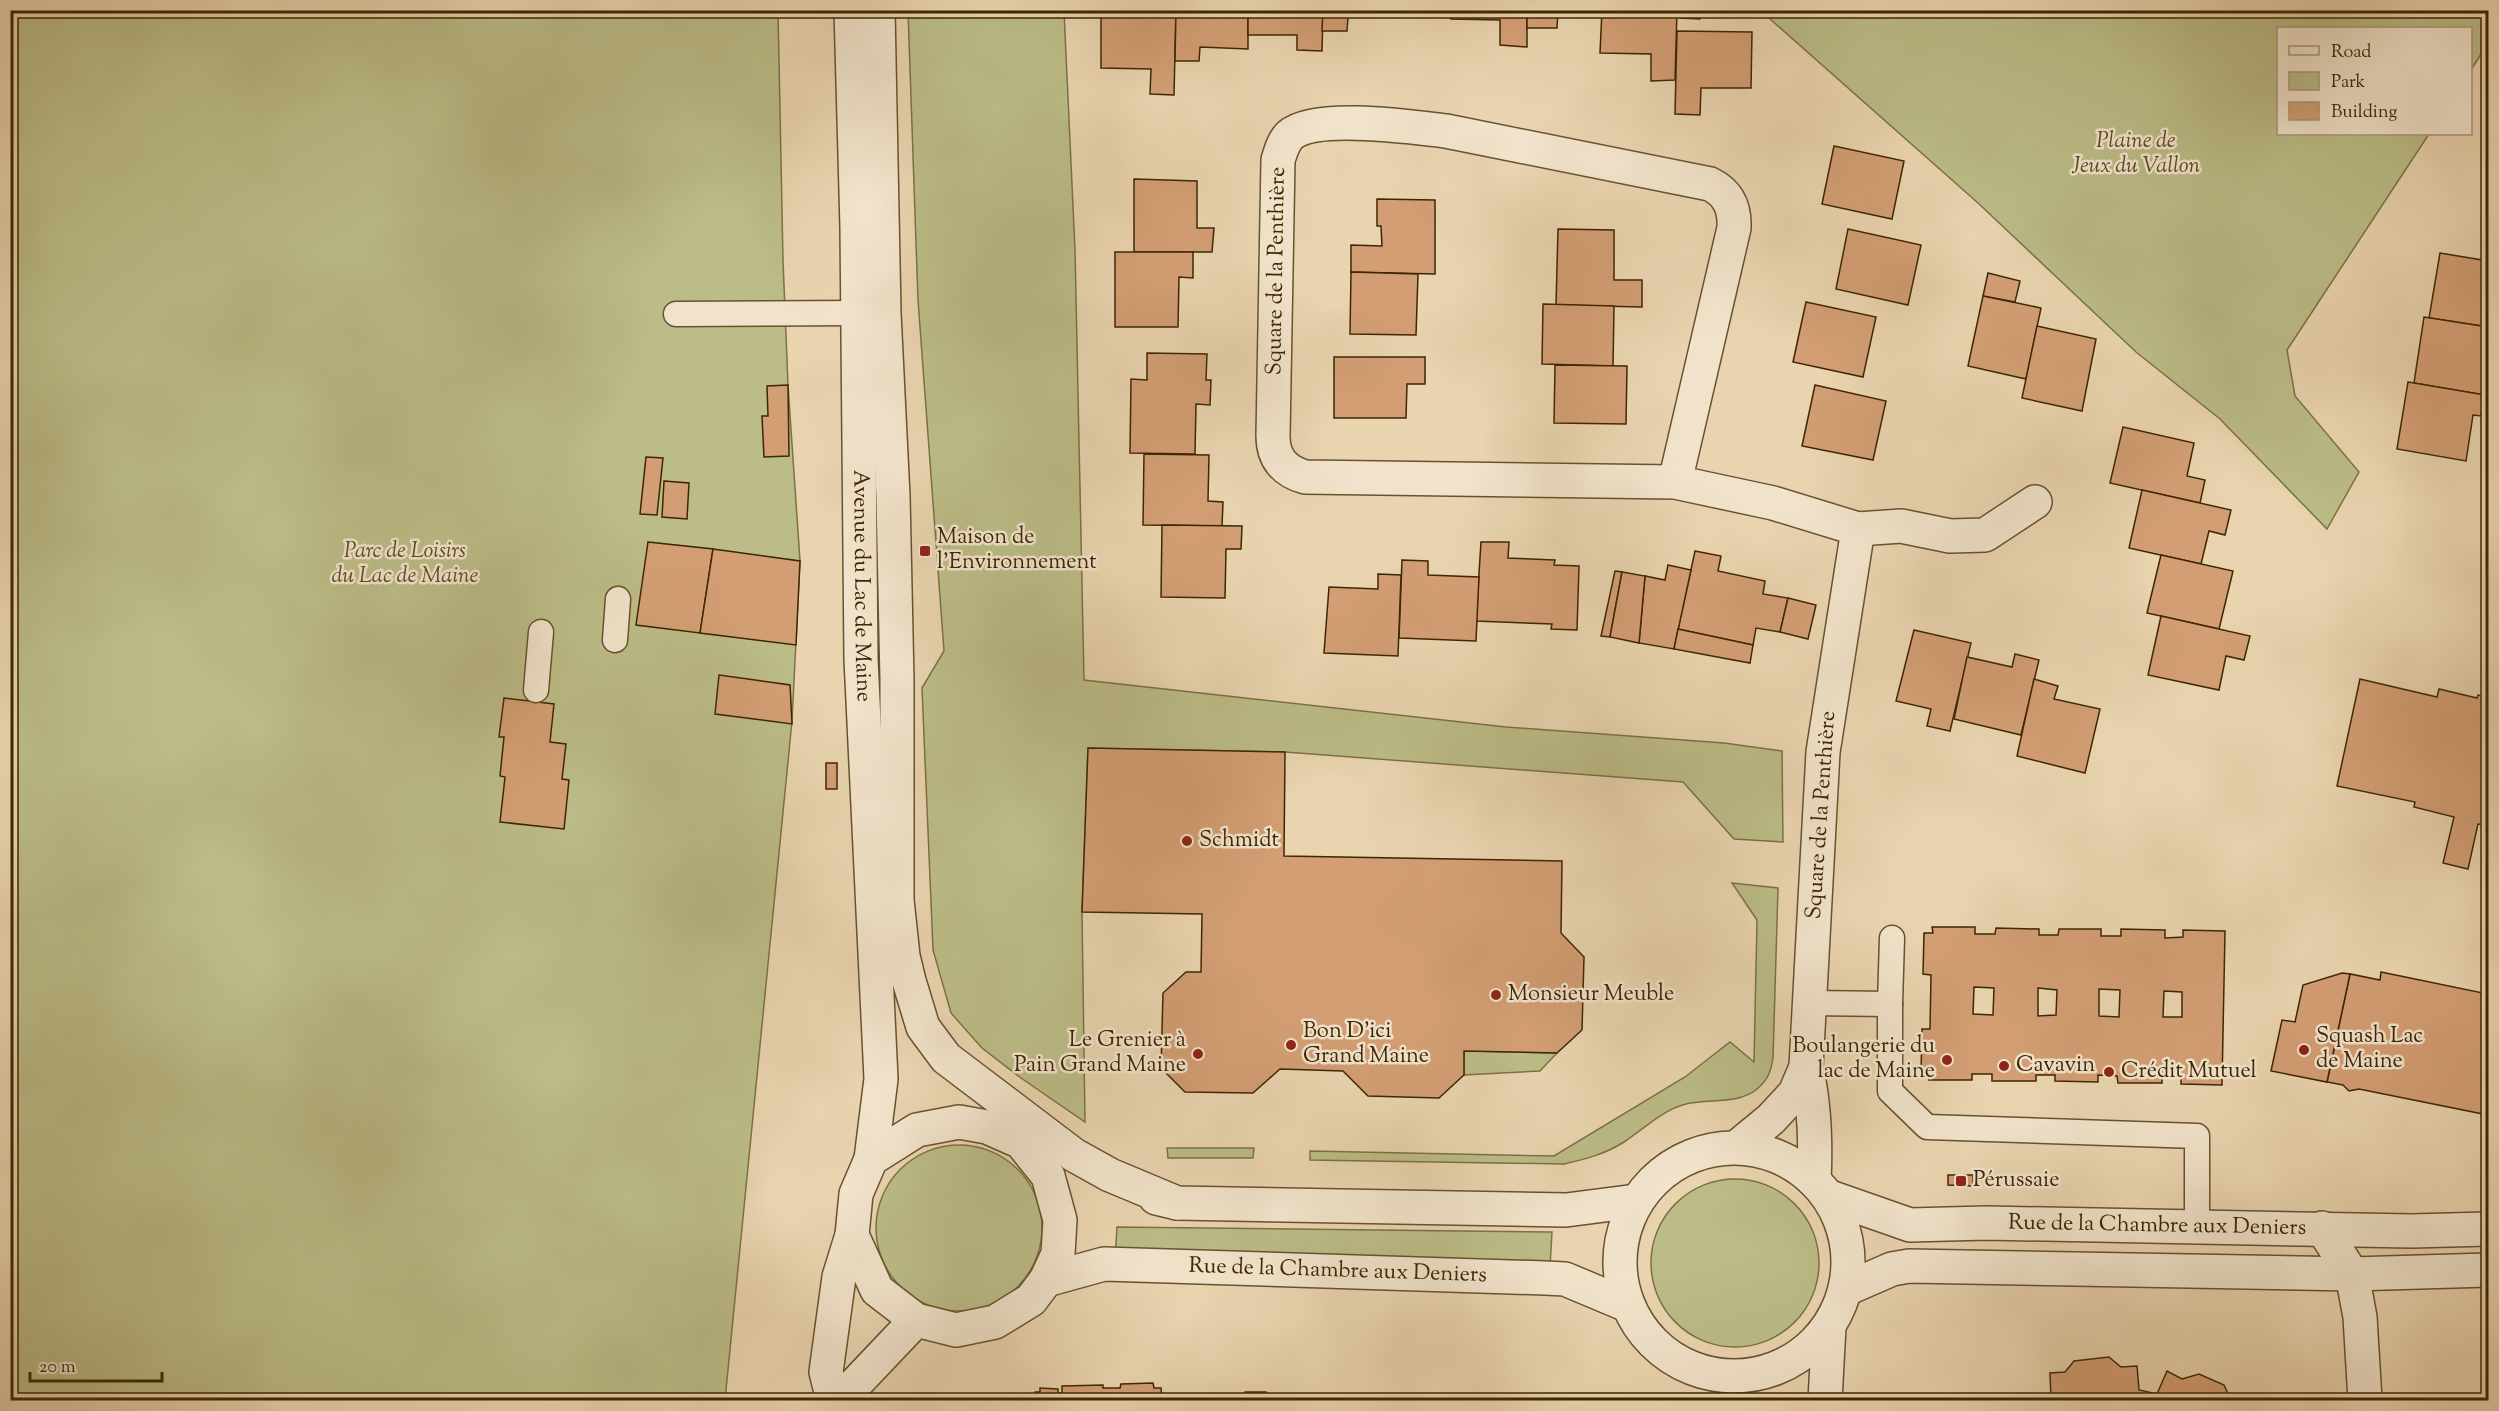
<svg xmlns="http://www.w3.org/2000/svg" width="2499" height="1411" font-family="'Sorts Mill Goudy',serif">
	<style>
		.green { fill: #bbbc87; stroke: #7c7145; stroke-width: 1.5 }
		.building { fill: #d39e74; stroke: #3d2603; stroke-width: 1.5; fill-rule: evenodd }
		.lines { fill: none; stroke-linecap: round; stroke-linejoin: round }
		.service-casing { stroke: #68522e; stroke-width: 27 }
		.minor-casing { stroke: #68522e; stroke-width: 36 }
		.tertiary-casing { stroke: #68522e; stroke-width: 36 }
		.service { stroke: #f1e3cb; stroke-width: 24 }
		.minor { stroke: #f1e3cb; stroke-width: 33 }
		.tertiary { stroke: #f1e3cb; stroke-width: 33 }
		.poi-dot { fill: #8f2418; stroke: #f1e3cb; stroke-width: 2 }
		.labels { text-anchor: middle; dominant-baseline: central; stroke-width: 5; stroke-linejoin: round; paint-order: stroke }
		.park-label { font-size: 22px; font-style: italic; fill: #5c4c24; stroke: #f1e3cb }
		.street-label { font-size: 22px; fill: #3d2603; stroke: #f1e3cb }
		.poi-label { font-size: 22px; fill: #3d2603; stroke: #f1e3cb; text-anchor: start }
	</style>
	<rect width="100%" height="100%" fill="#e9d4af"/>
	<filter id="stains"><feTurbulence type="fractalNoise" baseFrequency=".00333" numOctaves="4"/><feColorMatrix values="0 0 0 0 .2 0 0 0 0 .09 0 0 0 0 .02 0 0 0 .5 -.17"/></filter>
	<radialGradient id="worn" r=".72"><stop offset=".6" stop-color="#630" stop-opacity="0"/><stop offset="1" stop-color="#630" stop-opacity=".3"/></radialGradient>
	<g class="green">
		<path d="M10,11H778L783,260L788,385L800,561L792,721L725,1400H11Z"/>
		<path d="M908,11H1064L1075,250L1084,680L1506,727L1724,743L1782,751L1783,842L1734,839L1683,782L1285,752L1088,748L1082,912L1085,1122L1021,1078L982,1048L951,1013L933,950L922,688L944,651L918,300Z"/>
		<path d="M1761,11H2488V43L2471,70L2470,28H2278V134H2429L2287,350L2295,396L2359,472L2327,529L2220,419L2136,352L1978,203Z"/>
		<path d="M1732,883L1778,888L1773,1058C1771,1071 1768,1080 1757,1089C1738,1105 1709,1098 1686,1104C1662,1110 1644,1129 1624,1142C1605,1154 1586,1159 1564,1164L1310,1160V1151L1554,1156L1685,1077L1730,1042L1754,1062L1757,920Z"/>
		<path d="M1464,1051L1557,1053L1540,1071L1464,1075Z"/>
		<circle cx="959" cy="1228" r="83"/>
		<path d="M1167,1148H1254L1253,1158H1168Z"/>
		<circle cx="1735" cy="1263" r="84"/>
		<path d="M1117,1227L1552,1232L1550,1266L1115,1258Z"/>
	</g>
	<g class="building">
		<path d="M1101,10H1176L1174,95L1150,94L1151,69L1101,68Z"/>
		<path d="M1176,10H1248V49L1200,47L1199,61H1175Z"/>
		<path d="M1248,10H1323L1322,51L1297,50V35H1248Z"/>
		<path d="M1323,10H1397V17H1348L1347,31H1322Z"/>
		<path d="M1451,10H1527V47L1500,45V20L1451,19Z"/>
		<path d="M1527,10H1558L1557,28H1527Z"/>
		<path d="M1602,10H1677L1675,80L1651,81V54L1600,53Z"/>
		<path d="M1680,10H1700V19L1680,18Z"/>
		<path d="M1677,31L1752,32L1751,88H1701L1700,115L1675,114Z"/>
		<path d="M1834,146L1904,161L1892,219L1822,204Z"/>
		<path d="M1134,179L1197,181V228H1214L1212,252H1134Z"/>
		<path d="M1377,199L1435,200V274L1351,272V245L1382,246L1381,226H1377Z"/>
		<path d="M1558,229L1614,230V280H1642V307L1556,305Z"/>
		<path d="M1848,229L1921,245L1908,305L1836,289Z"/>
		<path d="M1115,252H1193V278L1179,277L1178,327H1115Z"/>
		<path d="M2440,253L2488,261V327L2429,318Z"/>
		<path d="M1351,272L1418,274L1416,335L1350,334Z"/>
		<path d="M1988,273L2020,281L2015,302L1983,296Z"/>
		<path d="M1983,296L2041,308L2026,379L1968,366Z"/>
		<path d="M1806,302L1876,317L1863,377L1793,362Z"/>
		<path d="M1543,304L1614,306L1613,366L1542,364Z"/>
		<path d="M2424,317L2488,327V373L2485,395L2414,383Z"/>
		<path d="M2037,326L2096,339L2082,411L2022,398Z"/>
		<path d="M1147,353L1207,354L1206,380H1211L1210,405L1196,404L1195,454L1130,453L1131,379L1147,380Z"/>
		<path d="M1334,357H1425V384H1407L1406,418H1334Z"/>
		<path d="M1555,365L1627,366L1626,424L1554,423Z"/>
		<path d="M2408,382L2485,395L2481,416L2473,415L2466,461L2397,449Z"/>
		<path d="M788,385L789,456L764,457L762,416H768L767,386Z"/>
		<path d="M1815,385L1886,401L1873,460L1802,446Z"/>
		<path d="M2123,427L2194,443L2187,476L2205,480L2200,503L2110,483Z"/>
		<path d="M1144,454L1209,455L1208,501L1223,502L1222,526L1143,525Z"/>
		<path d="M646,457L663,458L657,515L640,514Z"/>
		<path d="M664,481L689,483L687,519L662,517Z"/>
		<path d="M2142,490L2231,510L2225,535L2209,531L2201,564L2129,548Z"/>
		<path d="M1162,525L1242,526L1241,549H1226L1225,598L1161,597Z"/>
		<path d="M648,542L713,549L700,633L636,625Z"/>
		<path d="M1481,542H1509L1508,558L1555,560L1554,565L1579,566L1577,630L1551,629L1552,624L1476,621Z"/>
		<path d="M713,549L800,561L796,645L700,633Z"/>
		<path d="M1695,551L1721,556L1718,571L1765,581L1763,594L1788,598L1780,632L1756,628L1753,645L1678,629Z"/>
		<path d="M2161,555L2233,571L2219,629L2147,613Z"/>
		<path d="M1402,560L1428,561V575L1479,577L1476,641L1399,638Z"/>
		<path d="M1668,565L1691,570L1674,649L1639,643L1645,576L1665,580Z"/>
		<path d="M1615,571L1622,572L1610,637L1601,636Z"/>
		<path d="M1622,572L1645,576L1639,643L1610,637Z"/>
		<path d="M1378,574L1401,575L1398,656L1324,653L1329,587L1378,589Z"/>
		<path d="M1788,598L1816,605L1808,639L1780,632Z"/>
		<path d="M2161,616L2250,636L2244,660L2226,656L2219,690L2148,675Z"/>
		<path d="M1678,629L1753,645L1750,663L1674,649Z"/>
		<path d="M1914,630L1971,643L1950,731L1927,726L1931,709L1896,701Z"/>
		<path d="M2015,654L2039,660L2021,735L1954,719L1967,657L2012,667Z"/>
		<path d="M719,675L790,685L792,724L715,714Z"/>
		<path d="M2034,679L2058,686L2054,699L2100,709L2085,773L2017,756Z"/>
		<path d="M2360,679L2437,697L2439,689L2477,698L2478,695L2488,697V825L2478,824L2468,869L2443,863L2454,817L2414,807L2415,802L2337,786Z"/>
		<path d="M504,698L554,704L550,742L566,744L562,779L569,780L564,829L500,822L505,777L500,776L504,737H499Z"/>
		<path d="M1088,748L1285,752L1284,856L1562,861L1561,933L1584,957L1582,1030L1557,1053L1464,1051V1075L1439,1098L1368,1096L1343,1071L1280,1069L1253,1093L1185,1092L1161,1068L1163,993L1186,972H1201L1202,914L1082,912Z"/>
		<rect x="826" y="763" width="11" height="26"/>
		<path d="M1932,927H1975V934H1995L1996,928L2039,929V935H2058L2059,929H2101V936H2121V929L2165,930V938L2183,937V930L2225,931L2222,1085L2181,1084V1077H2162V1083H2118L2117,1076L2098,1075V1082L2055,1081V1075H2036V1081H1992V1074H1972V1080H1929V1073H1921L1922,1029H1930L1931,975L1923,974L1924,933H1933ZM1974,987L1994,988L1993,1015L1973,1014ZM2038,988L2057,990L2056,1015L2038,1016ZM2099,989L2120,990L2119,1017L2099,1016ZM2164,991L2182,992V1017H2163Z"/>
		<path d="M2381,972L2488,994V1115L2359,1089L2349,1091L2343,1085L2327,1082L2350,974L2380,980Z"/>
		<path d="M2342,973L2350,974L2327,1082L2271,1071L2282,1020L2295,1022L2303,985Z"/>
		<path d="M1948,1175H1973V1186L1948,1185Z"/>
		<path d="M2109,1357L2121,1367L2137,1366L2139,1390L2157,1394L2167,1371L2182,1379L2199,1374L2224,1385L2231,1400H2051L2050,1373L2065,1372L2074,1361Z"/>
		<path d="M1153,1383L1154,1388H1161L1162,1400H1032L1035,1392H1040V1388L1058,1389V1393H1062V1386L1103,1385V1388H1120L1121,1384Z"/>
		<path d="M1245,1392H1266L1272,1400H1239Z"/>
	</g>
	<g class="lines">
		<g class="service-casing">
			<g id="service">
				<path d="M676,314L858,313"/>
				<path d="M615,640L618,599"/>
				<path d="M536,690L541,632"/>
				<path d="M1809,1003L1890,1004L1892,938"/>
				<path d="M1890,1004V1091L1927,1127L2197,1136V1226"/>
			</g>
		</g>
		<g class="minor-casing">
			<g id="minor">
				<path d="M1675,482L1734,228C1735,207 1728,193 1710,184L1446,131C1412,127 1316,113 1290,135C1283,142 1281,151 1278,160L1273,436C1273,458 1284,471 1305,477L1675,482L1773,503L1858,529L1823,752L1806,1067C1815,1105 1816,1141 1814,1181"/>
				<path d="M1858,529L1901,526L1950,536L1985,535L2035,502"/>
				<path d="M1737,1147L1771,1119L1795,1093L1806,1067"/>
				<path d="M2322,1228L2352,1274L2360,1317L2365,1400"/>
			</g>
		</g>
		<g class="tertiary-casing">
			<g id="tertiary">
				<path id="s1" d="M851,10L857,228L861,659L881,1079L871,1159"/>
				<path d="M878,10L884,313L893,496L897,680V900L903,956L909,981L923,1027L946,1058L1074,1155L1110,1175L1177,1203"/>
				<path d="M959,1122L987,1127L1021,1142L1048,1176L1060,1220L1058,1254L1046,1280L1031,1300L995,1322L956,1330L916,1320L877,1290L852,1235L856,1194L871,1159L917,1130Z"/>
				<circle cx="1734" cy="1262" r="114"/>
				<path id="s2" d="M1830,1197L1910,1225L1986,1223L2412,1231L2488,1229"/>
				<path d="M1156,1198L1177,1203L1566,1210L1636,1201"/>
				<path id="s3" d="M1046,1280L1104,1264L1545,1278L1565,1279L1627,1305"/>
				<path d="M1846,1289L1892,1269L1909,1266L2352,1274L2488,1270"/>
				<path d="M833,1400L826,1372L839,1277L852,1235"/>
				<path d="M840,1400L916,1320"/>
				<path d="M1825,1400L1829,1327"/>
			</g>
		</g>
		<use href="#service" class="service"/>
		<use href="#minor" class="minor"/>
		<use href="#tertiary" class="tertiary"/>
	</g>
	<g class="poi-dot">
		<rect x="919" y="545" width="12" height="12" rx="3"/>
		<circle cx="1187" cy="841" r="6"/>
		<circle cx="1496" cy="995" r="6"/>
		<circle cx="1291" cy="1045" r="6"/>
		<circle cx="2304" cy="1050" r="6"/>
		<circle cx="1198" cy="1054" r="6"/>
		<circle cx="1947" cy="1060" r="6"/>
		<circle cx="2004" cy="1066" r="6"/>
		<circle cx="2109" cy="1072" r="6"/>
		<rect x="1955" y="1175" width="12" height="12" rx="3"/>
	</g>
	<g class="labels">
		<g class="park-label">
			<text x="2136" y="142">Plaine de<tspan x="2136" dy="25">Jeux du Vallon</tspan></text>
			<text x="405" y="552">Parc de Loisirs<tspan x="405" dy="25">du Lac de Maine</tspan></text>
		</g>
		<g class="street-label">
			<text transform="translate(1277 271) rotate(-89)">Square de la Penthière</text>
			<text stroke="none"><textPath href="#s1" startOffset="576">Avenue du Lac de Maine</textPath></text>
			<text transform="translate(1822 815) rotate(-86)">Square de la Penthière</text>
			<text stroke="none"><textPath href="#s2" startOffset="332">Rue de la Chambre aux Deniers</textPath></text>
			<text stroke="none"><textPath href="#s3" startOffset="294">Rue de la Chambre aux Deniers</textPath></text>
		</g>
		<g class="poi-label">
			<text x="937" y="538">Maison de<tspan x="937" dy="25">l'Environnement</tspan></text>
			<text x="1199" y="841">Schmidt</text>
			<text x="1508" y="995">Monsieur Meuble</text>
			<text x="1303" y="1032">Bon D'ici<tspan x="1303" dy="25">Grand Maine</tspan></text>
			<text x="2316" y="1037">Squash Lac<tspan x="2316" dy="25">de Maine</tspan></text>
			<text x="1186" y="1041" text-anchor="end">Le Grenier à<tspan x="1186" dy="25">Pain Grand Maine</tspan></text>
			<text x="1935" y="1047" text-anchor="end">Boulangerie du<tspan x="1935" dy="25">lac de Maine</tspan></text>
			<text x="2016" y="1066">Cavavin</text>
			<text x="2121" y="1072">Crédit Mutuel</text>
			<text x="1973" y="1181">Pérussaie</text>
		</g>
	</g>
	<rect width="2499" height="1411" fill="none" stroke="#e9d4af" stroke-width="36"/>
	<rect x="12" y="12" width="2475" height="1387" fill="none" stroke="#3d2603" stroke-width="3"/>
	<rect x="18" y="18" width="2463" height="1375" fill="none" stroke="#3d2603" stroke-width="1.5"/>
	<rect x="2277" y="27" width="195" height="108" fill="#f1e3cb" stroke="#a9977b" stroke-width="1.5"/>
	<rect x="2289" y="46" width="30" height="9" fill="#f1e3cb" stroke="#a9977b" stroke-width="1.5"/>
	<text x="2331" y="57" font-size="18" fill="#3d2603">Road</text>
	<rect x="2289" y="72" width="30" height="18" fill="#bbbc87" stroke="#a9977b" stroke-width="1.5"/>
	<text x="2331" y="87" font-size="18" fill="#3d2603">Park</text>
	<rect x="2289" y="102" width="30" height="18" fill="#d39e74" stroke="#a9977b" stroke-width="1.5"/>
	<text x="2331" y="117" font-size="18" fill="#3d2603">Building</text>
	<path d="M30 1372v9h132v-9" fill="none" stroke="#3d2603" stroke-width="3"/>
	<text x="39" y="1372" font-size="18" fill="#3d2603" stroke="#f1e3cb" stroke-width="4.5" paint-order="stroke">20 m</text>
	<rect width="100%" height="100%" filter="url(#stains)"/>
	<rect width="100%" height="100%" fill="url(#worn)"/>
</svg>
